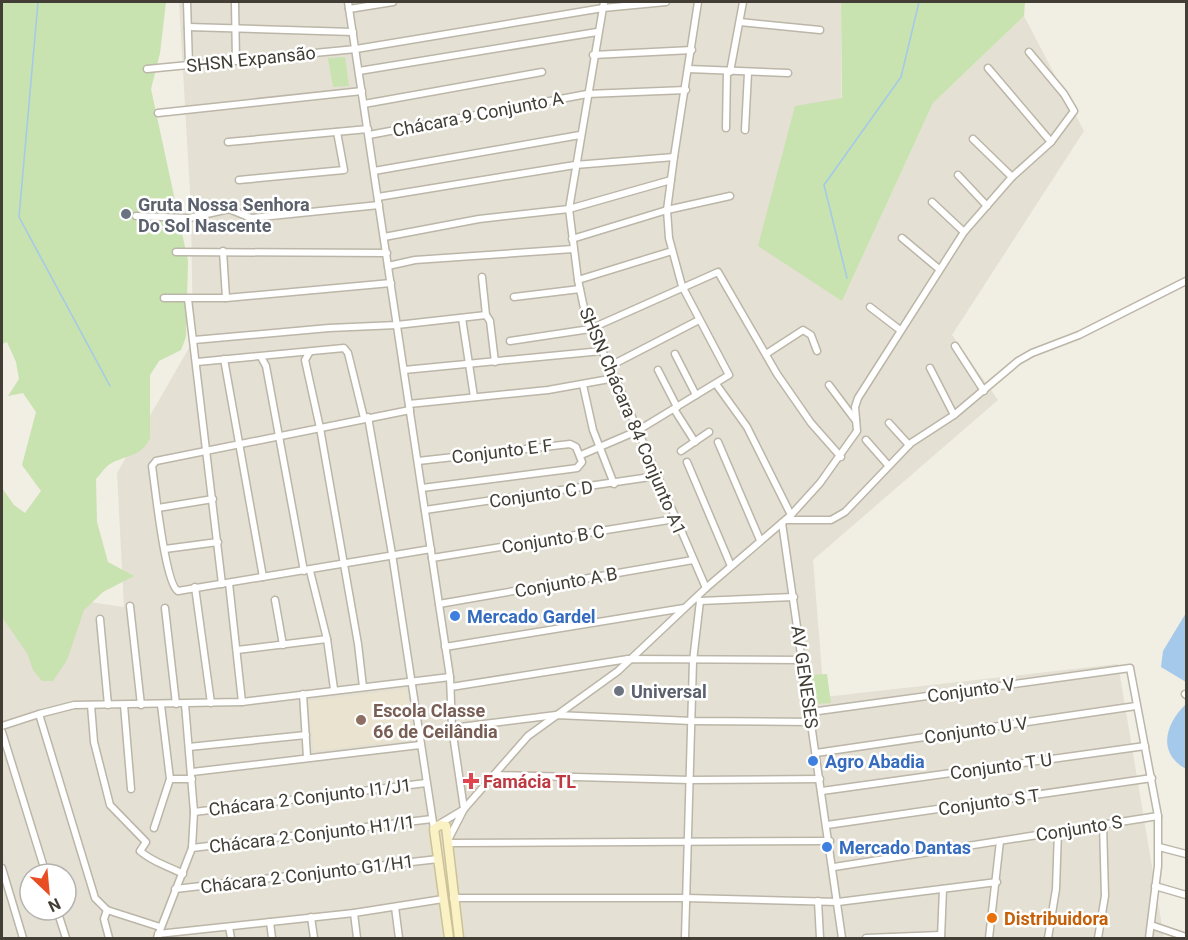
<svg xmlns="http://www.w3.org/2000/svg" width="1188" height="940" font-family="Roboto,sans-serif">
	<style>
		.residential { fill: #e4e0d3; fill-rule: evenodd }
		.education { fill: #e9e3cf }
		.green { fill: #c8e2b0 }
		.water { fill: #a4c9ea }
		.lines { fill: none; stroke-linecap: round; stroke-linejoin: round }
		.stream { stroke: #a4c9ea; stroke-width: 1.5 }
		.street-casing { stroke: #bbb6a8; stroke-width: 9 }
		.secondary-casing { stroke: #cdc297; stroke-width: 11 }
		.street { stroke: #fff; stroke-width: 6 }
		.secondary { stroke: #faf1c5; stroke-width: 8 }
		.worship-dot { fill: #6b7280; stroke: #fff; stroke-width: 2 }
		.shop-dot { fill: #3f7fe0; stroke: #fff; stroke-width: 2 }
		.education-dot { fill: #8d6e63; stroke: #fff; stroke-width: 2 }
		.health-dot { fill: #e0444e; stroke: #fff; stroke-width: 2 }
		.food-dot { fill: #e8710a; stroke: #fff; stroke-width: 2 }
		.labels { text-anchor: middle; dominant-baseline: central; stroke-width: 5; stroke-linejoin: round; paint-order: stroke }
		.street-label { font-size: 18px; fill: #423e35; stroke: #fff }
		.worship-label { font-size: 18px; font-weight: bold; fill: #5b616d; stroke: #fff; text-anchor: start }
		.shop-label { font-size: 18px; font-weight: bold; fill: #366cbe; stroke: #fff; text-anchor: start }
		.education-label { font-size: 18px; font-weight: bold; fill: #785e54; stroke: #fff; text-anchor: start }
		.health-label { font-size: 18px; font-weight: bold; fill: #be3a42; stroke: #fff; text-anchor: start }
		.food-label { font-size: 18px; font-weight: bold; fill: #c56008; stroke: #fff; text-anchor: start }
	</style>
	<rect width="100%" height="100%" fill="#f1eee4"/>
	<path class="residential" d="M179,2H841L842,301L933,103L1024,16L1084,131L952,335L998,400L813,560L824,697L1118,664L1164,938H2V589L124,607L117,473L193,341L191,209ZM30,874H66V910H30Z"/>
	<path class="education" d="M407,689L414,739L314,751L308,701Z"/>
	<g class="green">
		<path d="M2,2H166L160,53L151,89L188,261L186,337L181,350L159,361L150,375V438C142,457 125,455 110,464C105,467 100,475 96,479L97,522L108,562L134,576L103,592L84,610L67,660L53,681H42L33,670L27,653L2,617V488L14,505L25,513L41,491L22,465L36,412L23,393L8,396L19,379L16,362L7,342L2,344Z"/>
		<path d="M841,2H1025L1024,16L933,103L842,301L758,246L795,106L842,98Z"/>
		<path d="M345,57L349,86L333,87L328,58Z"/>
		<path d="M827,674L831,703L815,704L812,675Z"/>
	</g>
	<g class="water">
		<path d="M1186,613V682L1161,667L1163,651Z"/>
		<path d="M1186,704V769C1157,753 1165,724 1186,704Z"/>
	</g>
	<g class="lines">
		<g class="stream">
			<path d="M38,2L19,217L110,386"/>
			<path d="M847,278L824,185L901,77L919,2"/>
		</g>
		<g class="street-casing">
			<g id="street">
				<path d="M187,2L189,65"/>
				<path d="M235,2L236,61"/>
				<path d="M348,2L450,677L452,728L464,809"/>
				<path d="M604,2L569,209L578,280L587,322L610,366L706,588"/>
				<path d="M349,9L393,2"/>
				<path d="M740,22L820,30"/>
				<path d="M188,27L353,32"/>
				<path d="M593,55L692,50"/>
				<path d="M988,68L1051,142"/>
				<path d="M147,69L356,49L603,8L666,2"/>
				<path d="M688,69L788,73"/>
				<path d="M359,71L597,32"/>
				<path d="M730,72L743,2"/>
				<path d="M364,104L542,72"/>
				<path d="M158,113L362,91"/>
				<path d="M726,128L727,71"/>
				<path d="M745,130L748,73"/>
				<path d="M369,135L587,94L686,90"/>
				<path d="M973,139L1012,177"/>
				<path d="M228,142L368,129"/>
				<path d="M374,171L580,135"/>
				<path d="M958,175L987,206"/>
				<path d="M239,180L344,170L337,132"/>
				<path d="M378,197L575,165L674,157"/>
				<path d="M932,202L964,232"/>
				<path d="M136,216L189,218L229,209L251,218L379,205"/>
				<path d="M384,237L479,219L569,209L671,180"/>
				<path d="M902,238L939,269"/>
				<path d="M572,239L667,210L730,196"/>
				<path d="M223,251L226,298"/>
				<path d="M176,252L387,253"/>
				<path d="M388,266L415,260L573,249"/>
				<path d="M482,277L486,315"/>
				<path d="M578,280L672,251"/>
				<path d="M514,297L580,289"/>
				<path d="M164,298H226L391,283"/>
				<path d="M188,299L222,584"/>
				<path d="M870,307L900,330"/>
				<path d="M462,318L474,397"/>
				<path d="M194,340L329,328L397,325L486,315L490,321L495,362"/>
				<path d="M510,341L590,329L718,272L777,374L811,423L841,457"/>
				<path d="M955,346L984,391"/>
				<path d="M309,353L305,360L320,428L358,644L363,687"/>
				<path d="M675,354L696,395"/>
				<path d="M766,354L803,330L811,335L817,351"/>
				<path d="M261,357L266,366L304,571"/>
				<path d="M224,359L263,577"/>
				<path d="M197,362L344,348L348,353L364,418"/>
				<path d="M610,366L699,320"/>
				<path d="M930,368L954,415"/>
				<path d="M404,370L602,351"/>
				<path d="M658,370L677,407"/>
				<path d="M716,384L747,427L791,515"/>
				<path d="M583,385L593,430L614,484"/>
				<path d="M829,385L856,421"/>
				<path d="M409,404L548,390L615,378"/>
				<path d="M674,409L695,442"/>
				<path d="M410,410L156,461L152,466C155,486 165,584 178,591L431,549"/>
				<path d="M368,417L392,554L434,829"/>
				<path d="M889,423L909,445"/>
				<path d="M866,440L888,465"/>
				<path d="M718,442L760,540"/>
				<path d="M681,451L709,432"/>
				<path d="M581,455L637,431L729,375L682,286L669,238L667,210L674,157L698,2"/>
				<path d="M418,461L570,444L576,447L582,462L577,468L570,469L422,488"/>
				<path d="M687,462L731,566"/>
				<path d="M158,508L213,499"/>
				<path d="M425,510L657,476"/>
				<path d="M786,520H831L845,512L911,443L954,415L1018,361L1032,353L1079,335L1186,281"/>
				<path d="M782,523L842,938"/>
				<path d="M165,549L218,542"/>
				<path d="M432,558L675,519"/>
				<path d="M310,571L327,639L334,689"/>
				<path d="M229,583L242,702"/>
				<path d="M195,587L211,703"/>
				<path d="M697,598L700,601L794,597"/>
				<path d="M275,600L283,645"/>
				<path d="M439,604L693,560"/>
				<path d="M130,606L141,705"/>
				<path d="M165,608L176,704"/>
				<path d="M100,619L108,705"/>
				<path d="M445,647L684,608"/>
				<path d="M237,650L327,639"/>
				<path d="M451,687L628,659L803,660"/>
				<path d="M303,694L307,757"/>
				<path d="M1185,694L1186,695"/>
				<path d="M91,705L94,742L110,805L146,842L140,851C152,862 168,866 183,874"/>
				<path d="M124,705L131,789"/>
				<path d="M161,705L170,779"/>
				<path d="M811,712L1130,668L1158,816V866L1149,938"/>
				<path d="M2,726L39,714"/>
				<path d="M452,728L556,715L692,721L812,722"/>
				<path d="M2,732L46,874"/>
				<path d="M189,747L306,735"/>
				<path d="M816,753L1136,706"/>
				<path d="M192,772L420,745"/>
				<path d="M495,775L690,780L820,779"/>
				<path d="M822,791L1145,746"/>
				<path d="M194,812L426,783"/>
				<path d="M827,825L1152,778"/>
				<path d="M436,826L461,811"/>
				<path d="M154,828L170,779H192"/>
				<path d="M448,840L464,809L528,736L618,671L706,588L791,515L820,483L857,431L855,407L858,398L964,232L1012,177L1051,142L1074,111L1064,94L1029,52"/>
				<path d="M449,843L830,841"/>
				<path d="M1159,847L1186,854"/>
				<path d="M192,848L432,819"/>
				<path d="M834,867L1158,816"/>
				<path d="M2,868L23,938"/>
				<path d="M1155,886L1186,895"/>
				<path d="M175,889L438,859"/>
				<path d="M453,898H686L838,902L997,882"/>
				<path d="M818,901L820,938"/>
				<path d="M395,907L399,938"/>
				<path d="M57,910L66,938"/>
				<path d="M107,910L104,919L109,938"/>
				<path d="M354,913L357,938"/>
				<path d="M311,917L314,938"/>
				<path d="M270,922L272,938"/>
				<path d="M1151,925L1186,937"/>
				<path d="M160,927L107,910L95,898L39,714L74,705L242,702L450,677"/>
				<path d="M229,927L231,938"/>
				<path d="M158,934L354,913L443,899"/>
				<path d="M157,938L192,848L194,812L185,704"/>
				<path d="M685,938L693,661L700,601"/>
				<path d="M866,938L941,935"/>
				<path d="M941,938L943,889"/>
				<path d="M989,938L1000,841"/>
				<path d="M1048,938L1056,889L1058,831"/>
				<path d="M1098,938L1105,896L1103,824"/>
			</g>
		</g>
		<g class="secondary-casing">
			<path id="secondary" d="M449,938L434,829L440,825L446,826L459,938"/>
		</g>
		<use href="#street" class="street"/>
		<use href="#secondary" class="secondary"/>
	</g>
	<g class="worship-dot">
		<circle cx="126" cy="214" r="6"/>
		<circle cx="619" cy="691" r="6"/>
	</g>
	<g class="shop-dot">
		<circle cx="455" cy="616" r="6"/>
		<circle cx="813" cy="761" r="6"/>
		<circle cx="827" cy="847" r="6"/>
	</g>
	<circle class="education-dot" cx="361" cy="720" r="6"/>
	<path class="health-dot" d="M468 772h6v6h6v6h-6v6h-6v-6h-6v-6h6z"/>
	<circle class="food-dot" cx="992" cy="918" r="6"/>
	<g class="labels">
		<g class="street-label">
			<text transform="translate(251 59) rotate(-6)">SHSN Expansão</text>
			<text transform="translate(478 114) rotate(-11)">Chácara 9 Conjunto A</text>
			<text transform="translate(633 421) rotate(67)">SHSN Chácara 84 Conjunto A1</text>
			<text transform="translate(502 451) rotate(-7)">Conjunto E F</text>
			<text transform="translate(541 494) rotate(-8)">Conjunto C D</text>
			<text transform="translate(553 539) rotate(-9)">Conjunto B C</text>
			<text transform="translate(566 582) rotate(-10)">Conjunto A B</text>
			<text transform="translate(805 677) rotate(82)">AV GENESES</text>
			<text transform="translate(971 690) rotate(-8)">Conjunto V</text>
			<text transform="translate(976 730) rotate(-8)">Conjunto U V</text>
			<text transform="translate(1001 766) rotate(-8)">Conjunto T U</text>
			<text transform="translate(310 797) rotate(-7)">Chácara 2 Conjunto I1/J1</text>
			<text transform="translate(989 802) rotate(-8)">Conjunto S T</text>
			<text transform="translate(1079 828) rotate(-9)">Conjunto S</text>
			<text transform="translate(312 834) rotate(-7)">Chácara 2 Conjunto H1/I1</text>
			<text transform="translate(307 874) rotate(-7)">Chácara 2 Conjunto G1/H1</text>
		</g>
		<g class="worship-label">
			<text x="138" y="204">Gruta Nossa Senhora<tspan x="138" dy="21">Do Sol Nascente</tspan></text>
			<text x="631" y="691">Universal</text>
		</g>
		<g class="shop-label">
			<text x="467" y="616">Mercado Gardel</text>
			<text x="825" y="761">Agro Abadia</text>
			<text x="839" y="847">Mercado Dantas</text>
		</g>
		<g class="education-label">
			<text x="373" y="710">Escola Classe<tspan x="373" dy="21">66 de Ceilândia</tspan></text>
		</g>
		<g class="health-label">
			<text x="483" y="781">Famácia TL</text>
		</g>
		<g class="food-label">
			<text x="1004" y="918">Distribuidora</text>
		</g>
	</g>
	<rect width="1188" height="940" fill="none" stroke="#423e35" stroke-width="6"/>
	<g transform="translate(48 892) rotate(154)"><circle r="28" fill="#ffffff" stroke="#b3b2ae" stroke-width="1.5"/>
	<path d="M0-4.5L10 22L0 15L-10 22Z" fill="#e94e23"/>
	<text y="-9" font-size="16" font-weight="bold" text-anchor="middle" fill="#423e35">N</text>
	</g>
</svg>
